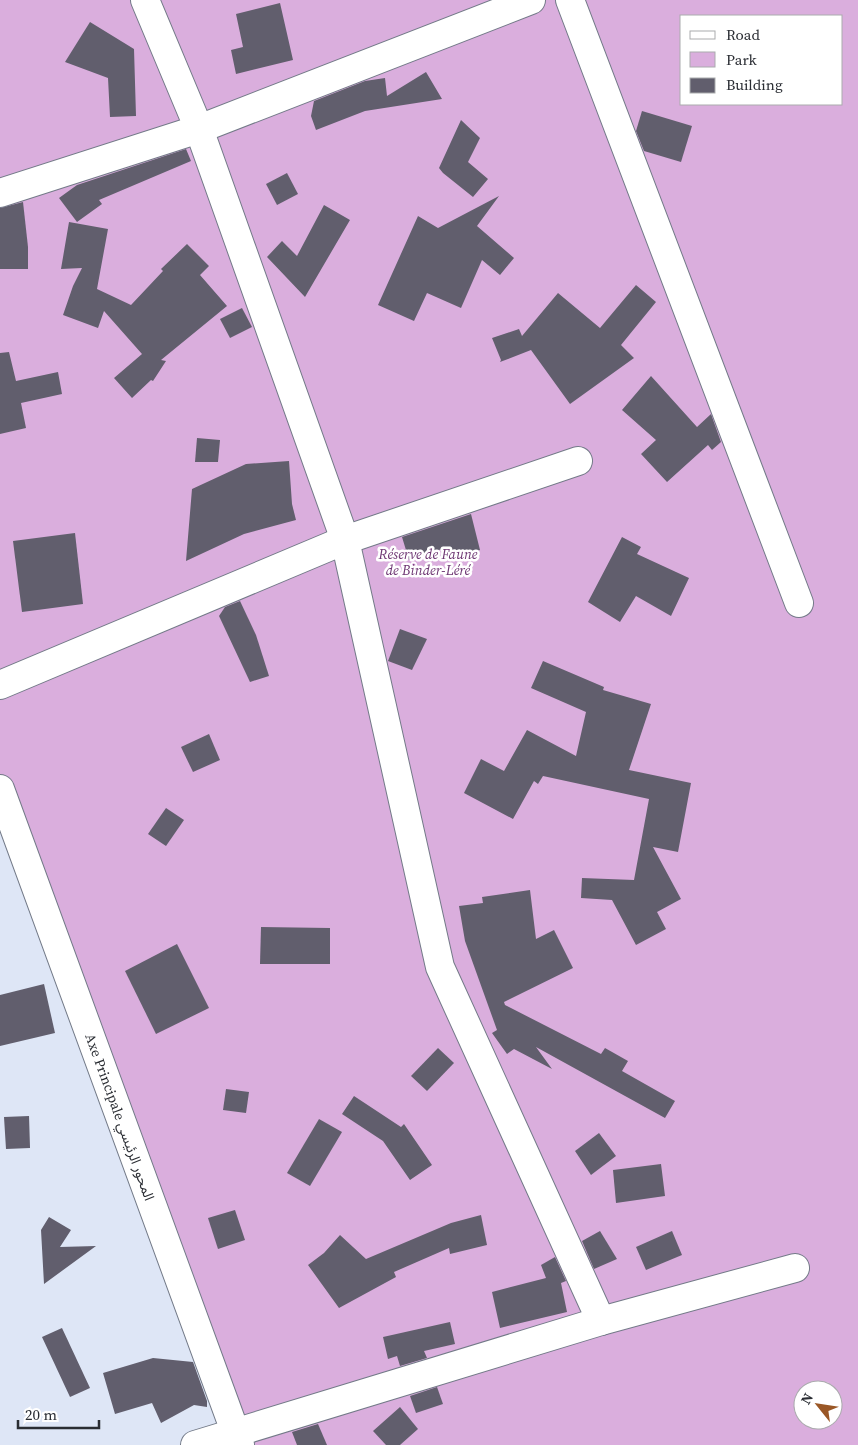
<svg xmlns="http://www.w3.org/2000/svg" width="858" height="1445" font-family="'Source Serif 4','Noto Sans Arabic',serif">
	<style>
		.green { fill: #daaedd; fill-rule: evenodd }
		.building { fill: #615e6d }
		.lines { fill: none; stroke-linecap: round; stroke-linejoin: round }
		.minor-casing { stroke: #737a88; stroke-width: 30 }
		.major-casing { stroke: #737a88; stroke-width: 30 }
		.minor { stroke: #fff; stroke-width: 28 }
		.major { stroke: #fff; stroke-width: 28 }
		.labels { text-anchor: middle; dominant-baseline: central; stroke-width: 5; stroke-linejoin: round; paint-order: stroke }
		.park-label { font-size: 14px; font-style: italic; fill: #6d3572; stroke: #fff }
		.street-label { font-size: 14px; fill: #2a2d33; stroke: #fff }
	</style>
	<rect width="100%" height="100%" fill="#dee6f6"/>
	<path class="green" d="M0,0H858V1445H240L0,789ZM682,16H842V104H682ZM803,1390H833V1420H803Z"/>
	<g class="building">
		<path d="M280,3L293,60L236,74L231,50L243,47L236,14Z"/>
		<path d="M90,22L134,49L136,116L110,117L108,78L65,62Z"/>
		<path d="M426,72L442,99L365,111L316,130L311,116L314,101L365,81L385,78L387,96Z"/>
		<path d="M642,111L692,126L681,162L644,151L636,131Z"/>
		<path d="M461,120L480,138L468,162L488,179L473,197L443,173L439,168Z"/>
		<path d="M186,149L191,161L99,200L102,204L77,222L59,198L77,185Z"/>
		<path d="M287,173L298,194L277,205L266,184Z"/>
		<path d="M499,196L477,226L514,258L500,275L482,260L461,308L427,293L414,321L378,305L418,216L438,228Z"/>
		<path d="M23,202L28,247V269H0V208Z"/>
		<path d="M324,205L350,220L305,297L267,257L282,241L297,256Z"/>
		<path d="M69,222L108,229L97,289L131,305L163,271L161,269L187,244L209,266L200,275L227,306L161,360L166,361L153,381L151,380L132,398L114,378L142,354L104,311L98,328L63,315L73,286L82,268L61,269Z"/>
		<path d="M636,285L656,302L621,345L634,358L570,404L531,350L500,362L501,360L492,338L519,329L522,336L558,293L600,328Z"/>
		<path d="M242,308L252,327L230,338L220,319Z"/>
		<path d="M9,352L16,381L58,372L62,394L21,403L26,428L0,434V353Z"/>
		<path d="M651,376L697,427L711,414L721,442L712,450L708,445L667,482L641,454L656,440L622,410Z"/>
		<path d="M197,438L220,440L218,462H195Z"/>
		<path d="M289,461L292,504L296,520L244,534L186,561L192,489L246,464Z"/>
		<path d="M471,514L480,550L444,559L442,549L409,560L402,537Z"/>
		<path d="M75,533L83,604L22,612L13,541Z"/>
		<path d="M622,537L641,547L637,554L689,578L671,616L636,596L620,622L588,602Z"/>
		<path d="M240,601L256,635L269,676L250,682L219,616L225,607Z"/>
		<path d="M400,629L427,639L412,670L388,661Z"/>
		<path d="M543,661L604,687L603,690L651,704L629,770L691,783L678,852L653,847L681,899L657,912L666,929L636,945L612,900L581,898L582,878L634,880L649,799L543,776L538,784L534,781L513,819L464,793L481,759L504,771L527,730L576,756L586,712L531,688Z"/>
		<path d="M209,734L220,760L193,772L181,747Z"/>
		<path d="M166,808L184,820L166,846L148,834Z"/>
		<path d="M530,890L536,939L554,930L573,968L504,1002L505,1005L601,1054L605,1048L628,1061L622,1071L675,1101L665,1118L536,1047L552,1069L514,1049L507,1054L492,1033L497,1030L465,941L459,906L483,903L482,897Z"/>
		<path d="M261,927L330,928V964H260Z"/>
		<path d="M177,944L209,1008L156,1034L125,971Z"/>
		<path d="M44,984L55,1033L0,1046V995Z"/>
		<path d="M438,1048L454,1063L427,1091L411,1076Z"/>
		<path d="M226,1089L249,1092L246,1113L223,1110Z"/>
		<path d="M354,1096L401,1127L404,1124L432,1165L410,1180L383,1141L342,1114Z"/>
		<path d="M29,1116L30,1148L6,1149L4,1117Z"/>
		<path d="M319,1119L342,1132L310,1186L287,1173Z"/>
		<path d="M599,1133L616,1156L591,1175L575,1151Z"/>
		<path d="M661,1164L665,1196L616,1203L613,1170Z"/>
		<path d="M235,1210L245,1240L218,1249L208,1218Z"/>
		<path d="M481,1215L487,1245L450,1254L449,1248L394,1272L396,1277L339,1308L308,1265L324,1253L340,1235L366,1259L451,1223Z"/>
		<path d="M49,1217L71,1230L60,1247L96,1246L44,1284L41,1230Z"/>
		<path d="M600,1231L617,1259L594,1269L582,1241Z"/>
		<path d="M672,1231L682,1255L646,1270L636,1247Z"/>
		<path d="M555,1257L566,1281L561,1283L567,1312L500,1328L492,1292L546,1278L541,1265Z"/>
		<path d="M450,1322L455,1344L424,1351L427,1358L400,1366L397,1356L388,1359L383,1337Z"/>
		<path d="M62,1328L90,1388L70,1397L42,1337Z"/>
		<path d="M153,1358L193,1362L207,1401V1407L194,1405L161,1423L152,1403L115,1414L103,1373Z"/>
		<path d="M437,1387L443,1404L416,1413L410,1396Z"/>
		<path d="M400,1407L418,1429L400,1445H386L373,1431Z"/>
		<path d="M318,1424L327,1445H297L292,1432Z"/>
	</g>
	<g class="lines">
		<g class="minor-casing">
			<g id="minor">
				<path d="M145,0L199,129L345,540L440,967L601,1321"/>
				<path d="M570,0L799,603"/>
				<path d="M0,193L199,129L531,0"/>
				<path d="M0,685L345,540L578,461"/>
				<path d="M195,1445L601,1321L795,1268"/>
			</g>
		</g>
		<g class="major-casing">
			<path id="major" d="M0,789L240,1445"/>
		</g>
		<use href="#minor" class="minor"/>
		<use href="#major" class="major"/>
	</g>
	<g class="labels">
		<g class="park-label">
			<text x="428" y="554">Réserve de Faune<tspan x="428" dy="16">de Binder-Léré</tspan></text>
		</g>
		<g class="street-label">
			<text transform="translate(120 1117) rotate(70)">Axe Principale المحور الرئيسي</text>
		</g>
	</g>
	<rect x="680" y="15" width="162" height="90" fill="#ffffff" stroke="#aaabad"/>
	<rect x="690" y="31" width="25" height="8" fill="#ffffff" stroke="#aaabad"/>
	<text x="726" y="40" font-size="15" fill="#2a2d33">Road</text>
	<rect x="690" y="52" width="25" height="15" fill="#daaedd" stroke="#aaabad"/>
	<text x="726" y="65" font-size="15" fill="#2a2d33">Park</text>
	<rect x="690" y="78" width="25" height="15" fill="#615e6d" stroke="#aaabad"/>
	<text x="726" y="90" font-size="15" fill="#2a2d33">Building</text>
	<g transform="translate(818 1405) rotate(300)"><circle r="24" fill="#ffffff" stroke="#aaabad"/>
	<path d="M0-4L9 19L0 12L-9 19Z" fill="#9a5726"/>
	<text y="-8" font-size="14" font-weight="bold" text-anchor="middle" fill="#2a2d33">N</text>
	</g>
	<path d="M18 1420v8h81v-8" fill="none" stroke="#2a2d33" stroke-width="2.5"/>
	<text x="25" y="1420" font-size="15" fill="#2a2d33" stroke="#ffffff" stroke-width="4" paint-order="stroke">20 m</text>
</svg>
